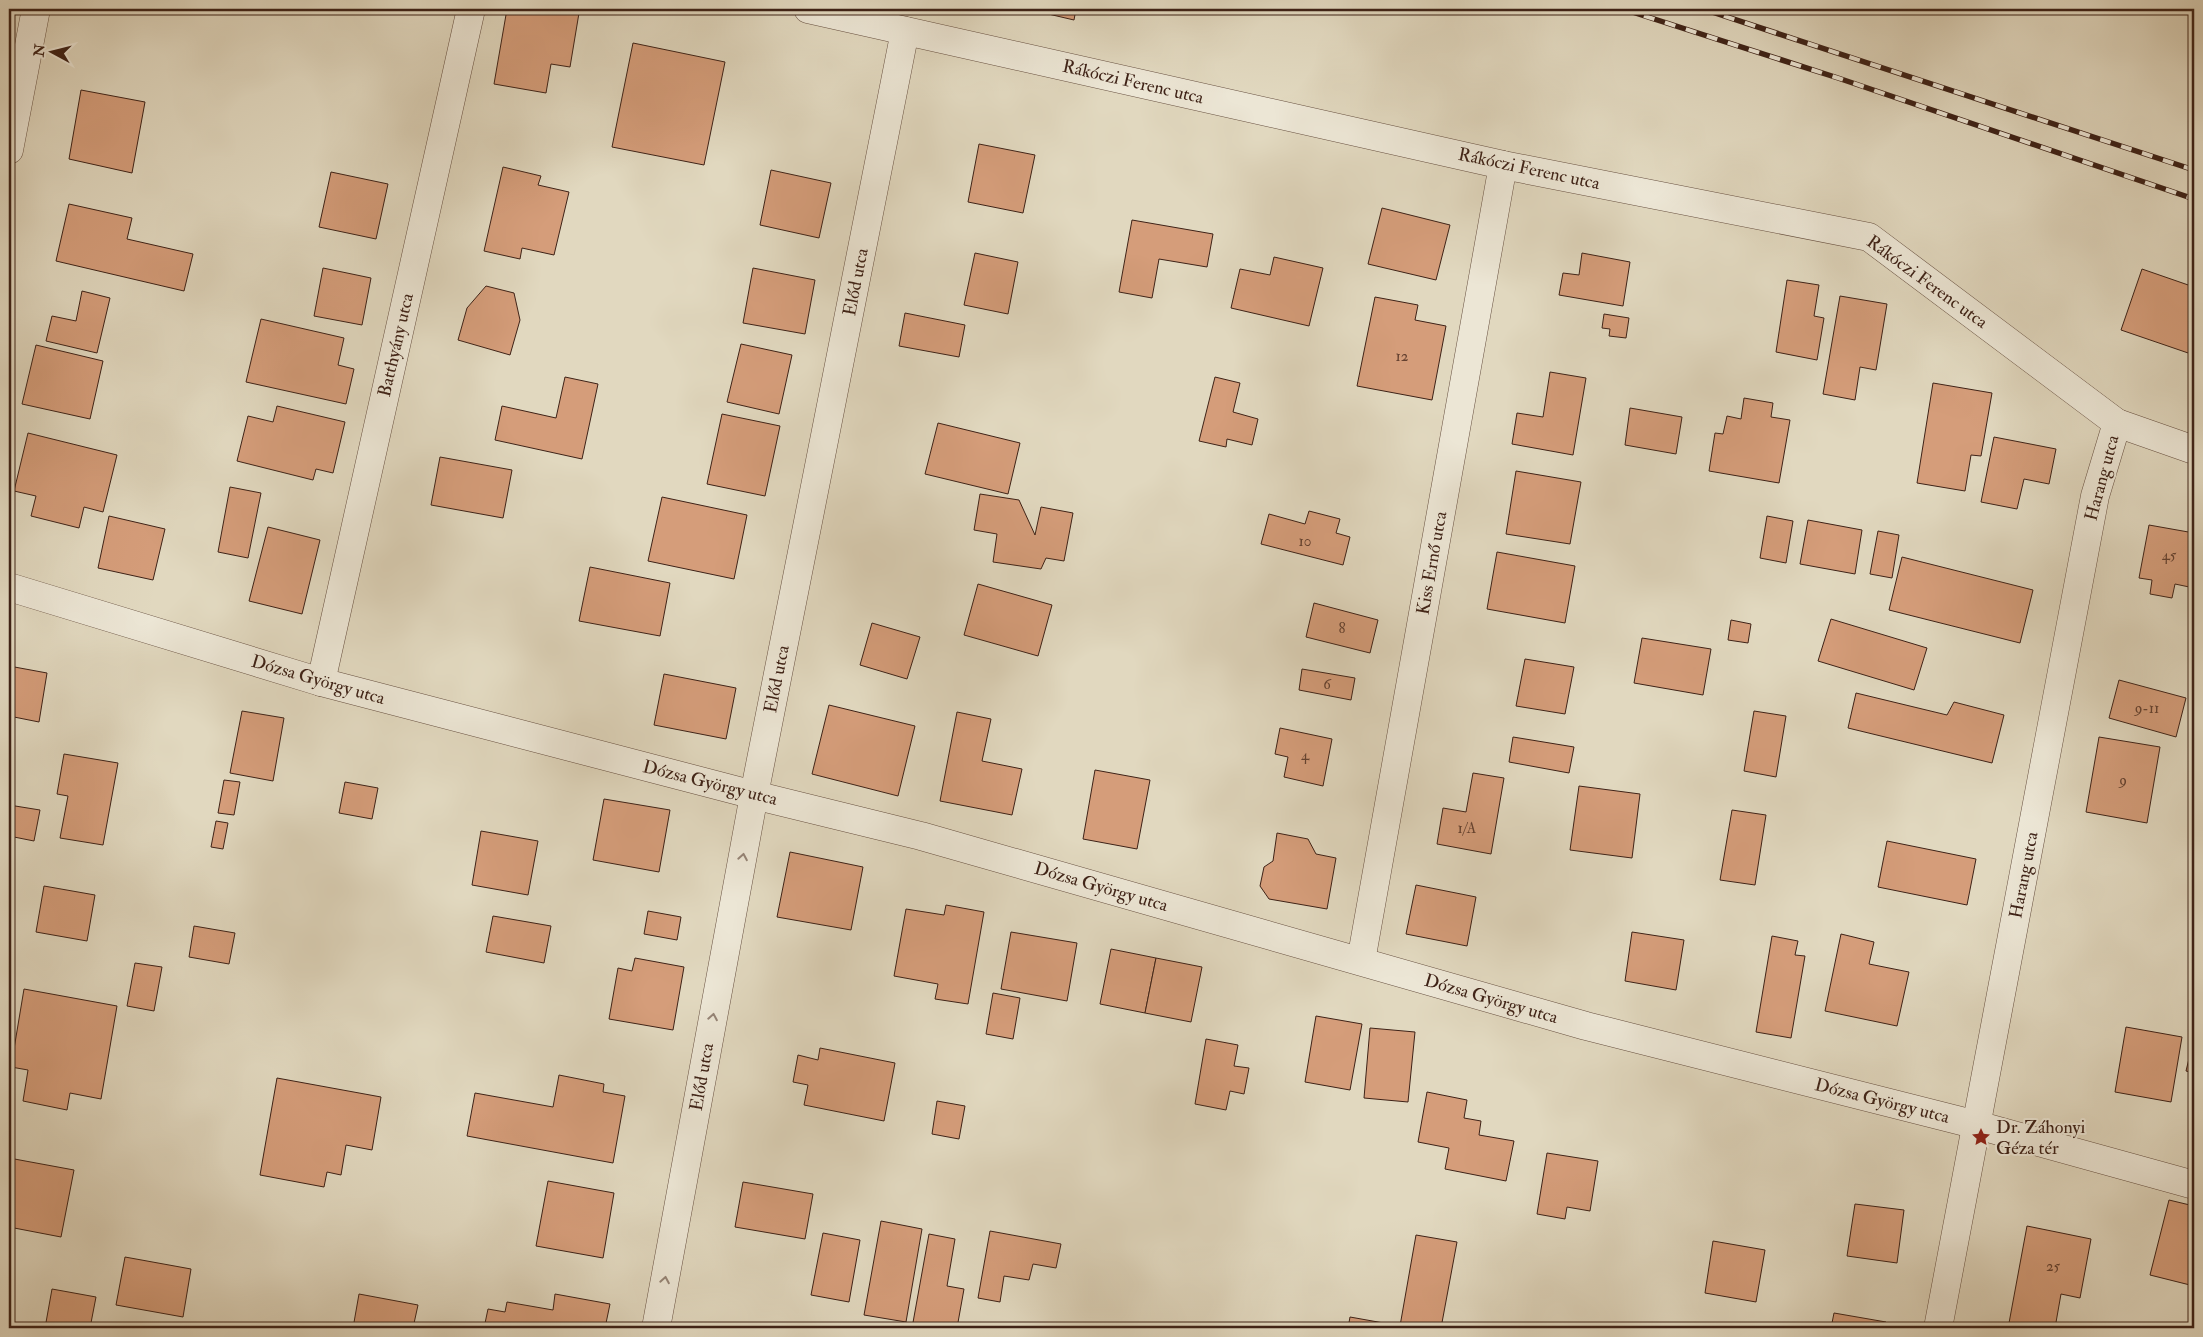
<svg xmlns="http://www.w3.org/2000/svg" width="2203" height="1337" font-family="'IM FELL Double Pica',serif">
	<style>
		.building { fill: #d59d7a; stroke: #3e2217 }
		.lines { fill: none; stroke-linecap: round; stroke-linejoin: round }
		.minor-casing { stroke: #675041; stroke-width: 29 }
		.minor { stroke: #ece6d5; stroke-width: 28 }
		.rail-casing { stroke: #3e2217; stroke-width: 5.5 }
		.rail { stroke: #ece6d5; stroke-width: 4; stroke-dasharray: 11; stroke-linecap: butt }
		.oneway { stroke: #958476 }
		.labels { text-anchor: middle; dominant-baseline: central; stroke-width: 4; stroke-linejoin: round; paint-order: stroke }
		.number-label { font-size: 15px; fill: #644130 }
		.street-label { font-size: 18px; fill: #3e2217; stroke: #ece6d5 }
		.poi-label { font-size: 18px; fill: #3e2217; stroke: #ece6d5; text-anchor: start }
	</style>
	<rect width="100%" height="100%" fill="#e1d8bf"/>
	<filter id="stains"><feTurbulence type="fractalNoise" baseFrequency=".004" numOctaves="4"/><feColorMatrix values="0 0 0 0 .2 0 0 0 0 .09 0 0 0 0 .02 0 0 0 .5 -.17"/></filter>
	<radialGradient id="worn" r=".72"><stop offset=".6" stop-color="#630" stop-opacity="0"/><stop offset="1" stop-color="#630" stop-opacity=".3"/></radialGradient>
	<g class="building">
		<path d="M507,9H556L579,13L570,67L551,64L546,93L494,84Z"/>
		<path d="M1027,9H1076L1074,20Z"/>
		<path d="M633,43L725,62L704,165L612,147Z"/>
		<path d="M81,90L145,102L132,173L69,159Z"/>
		<path d="M979,144L1035,155L1023,213L968,202Z"/>
		<path d="M503,167L541,176L538,185L569,192L554,255L522,248L520,259L484,251Z"/>
		<path d="M771,170L831,183L819,238L760,225Z"/>
		<path d="M331,172L388,184L376,239L319,227Z"/>
		<path d="M69,204L132,218L127,239L193,254L184,291L56,261Z"/>
		<path d="M1382,208L1450,225L1436,280L1368,264Z"/>
		<path d="M1132,220L1213,234L1207,267L1159,259L1152,298L1119,292Z"/>
		<path d="M975,253L1018,262L1008,314L964,305Z"/>
		<path d="M1582,253L1630,262L1623,306L1559,295L1563,273L1579,275Z"/>
		<path d="M1274,257L1323,268L1309,326L1231,308L1240,269L1270,275Z"/>
		<path d="M323,268L371,278L362,325L314,316Z"/>
		<path d="M753,268L815,280L805,334L743,323Z"/>
		<path d="M2142,269L2194,287V355L2121,330Z"/>
		<path d="M1787,280L1819,285L1814,316L1824,318L1817,360L1776,352Z"/>
		<path d="M486,286L514,293L520,320L510,355L458,340L467,308Z"/>
		<path d="M82,291L110,298L97,353L46,341L52,316L76,321Z"/>
		<path d="M1840,296L1887,304L1876,370L1860,367L1855,400L1823,394Z"/>
		<path d="M1375,297L1418,305L1415,320L1446,326L1432,400L1357,386Z"/>
		<path d="M905,313L965,325L959,357L899,346Z"/>
		<path d="M1604,314L1629,318L1626,338L1609,336L1610,329L1602,328Z"/>
		<path d="M261,319L344,338L338,365L354,369L346,404L246,382Z"/>
		<path d="M741,344L792,355L779,414L727,402Z"/>
		<path d="M36,345L103,361L90,419L22,404Z"/>
		<path d="M1550,372L1586,378L1573,455L1512,444L1517,413L1543,417Z"/>
		<path d="M565,377L598,384L582,459L495,440L502,406L556,418Z"/>
		<path d="M1215,377L1240,383L1233,412L1258,419L1252,445L1227,439L1226,447L1199,441Z"/>
		<path d="M1933,383L1992,393L1981,456L1971,455L1965,491L1917,483Z"/>
		<path d="M1744,398L1773,403L1771,417L1790,420L1779,483L1709,471L1715,433L1723,434L1727,416L1741,419Z"/>
		<path d="M277,406L345,422L333,473L316,469L313,480L237,461L248,416L273,422Z"/>
		<path d="M1630,408L1682,417L1676,454L1625,445Z"/>
		<path d="M722,414L780,426L765,496L707,484Z"/>
		<path d="M938,423L1020,443L1008,494L925,474Z"/>
		<path d="M28,433L117,455L103,512L84,507L79,528L31,516L36,496L14,491Z"/>
		<path d="M1994,437L2056,449L2049,484L2024,479L2017,509L1981,502Z"/>
		<path d="M440,457L512,470L503,518L431,505Z"/>
		<path d="M1516,471L1581,482L1570,544L1506,534Z"/>
		<path d="M230,487L261,493L248,558L218,552Z"/>
		<path d="M980,494L1019,500L1035,535L1041,507L1073,513L1064,561L1046,558L1041,569L993,562L997,534L974,530Z"/>
		<path d="M662,497L747,515L734,579L648,561Z"/>
		<path d="M1309,511L1340,519L1336,533L1350,537L1343,565L1261,544L1269,514L1305,524Z"/>
		<path d="M109,516L165,529L153,580L98,568Z"/>
		<path d="M1767,516L1793,521L1786,563L1760,558Z"/>
		<path d="M1808,520L1862,530L1855,574L1800,564Z"/>
		<path d="M2149,525L2194,533V588L2175,584L2172,598L2150,594L2152,580L2139,578Z"/>
		<path d="M268,527L320,540L302,614L249,601Z"/>
		<path d="M1878,531L1899,535L1892,578L1870,574Z"/>
		<path d="M1497,552L1575,566L1565,623L1487,609Z"/>
		<path d="M1902,557L2033,590L2020,643L1889,610Z"/>
		<path d="M590,567L670,583L660,636L579,621Z"/>
		<path d="M978,584L1052,605L1038,656L964,635Z"/>
		<path d="M1314,603L1378,620L1370,653L1306,637Z"/>
		<path d="M1831,619L1927,648L1914,690L1818,661Z"/>
		<path d="M1731,620L1751,624L1748,643L1728,640Z"/>
		<path d="M872,623L920,637L907,679L860,665Z"/>
		<path d="M1642,638L1711,649L1703,695L1634,683Z"/>
		<path d="M1525,659L1574,667L1565,714L1516,706Z"/>
		<path d="M9,666L47,673L39,722L9,716Z"/>
		<path d="M1302,669L1355,678L1351,700L1299,690Z"/>
		<path d="M664,674L736,688L726,739L654,725Z"/>
		<path d="M2119,680L2186,698L2176,737L2109,718Z"/>
		<path d="M1856,693L1947,715L1954,702L2004,715L1992,763L1848,728Z"/>
		<path d="M829,705L915,726L898,796L812,774Z"/>
		<path d="M242,711L284,718L273,781L230,773Z"/>
		<path d="M1754,711L1786,716L1776,777L1744,771Z"/>
		<path d="M957,712L991,719L982,761L1022,769L1012,815L940,801Z"/>
		<path d="M1280,728L1332,739L1323,786L1284,777L1288,757L1275,754Z"/>
		<path d="M1513,737L1574,747L1569,773L1509,762Z"/>
		<path d="M2099,737L2160,747L2147,823L2086,812Z"/>
		<path d="M64,754L118,763L103,845L60,838L68,796L57,794Z"/>
		<path d="M1095,770L1150,780L1137,849L1083,839Z"/>
		<path d="M1473,773L1504,778L1491,854L1437,844L1443,808L1466,812Z"/>
		<path d="M224,780L240,782L234,815L218,813Z"/>
		<path d="M345,782L378,788L372,819L339,813Z"/>
		<path d="M1579,786L1640,794L1632,858L1570,850Z"/>
		<path d="M604,799L670,810L659,872L593,860Z"/>
		<path d="M9,805L40,810L34,841L9,836Z"/>
		<path d="M1732,810L1766,815L1755,885L1720,880Z"/>
		<path d="M216,821L228,823L223,849L211,847Z"/>
		<path d="M481,831L538,841L528,895L472,885Z"/>
		<path d="M1277,833L1308,839L1316,854L1336,858L1327,909L1269,899L1260,886L1264,867L1273,861Z"/>
		<path d="M1887,841L1976,859L1967,905L1878,887Z"/>
		<path d="M790,852L863,867L851,930L777,917Z"/>
		<path d="M1416,885L1476,897L1467,946L1406,934Z"/>
		<path d="M44,886L95,895L87,941L36,932Z"/>
		<path d="M946,905L984,912L968,1004L935,999L938,984L894,976L906,909L944,915Z"/>
		<path d="M648,911L681,917L677,940L644,934Z"/>
		<path d="M493,916L551,926L544,963L486,952Z"/>
		<path d="M194,926L235,933L229,964L189,957Z"/>
		<path d="M1011,932L1077,943L1067,1001L1001,989Z"/>
		<path d="M1632,932L1684,940L1676,990L1625,981Z"/>
		<path d="M1841,934L1874,942L1869,964L1909,972L1897,1026L1825,1011Z"/>
		<path d="M1772,936L1798,941L1795,955L1805,956L1791,1038L1756,1032Z"/>
		<path d="M1111,949L1156,958L1145,1013L1100,1004Z"/>
		<path d="M635,958L684,967L673,1030L609,1019L618,968L632,971Z"/>
		<path d="M1156,958L1202,967L1191,1022L1145,1013Z"/>
		<path d="M135,963L162,967L154,1011L127,1006Z"/>
		<path d="M24,989L117,1006L101,1099L70,1093L67,1110L23,1101L28,1070L11,1067Z"/>
		<path d="M993,993L1020,998L1013,1039L986,1034Z"/>
		<path d="M1316,1016L1362,1024L1350,1090L1305,1082Z"/>
		<path d="M2126,1027L2182,1037L2171,1102L2115,1092Z"/>
		<path d="M1370,1028L1415,1032L1408,1102L1364,1098Z"/>
		<path d="M2194,1038V1073L2186,1071Z"/>
		<path d="M1206,1039L1238,1045L1234,1066L1249,1068L1244,1094L1230,1091L1226,1110L1195,1104Z"/>
		<path d="M820,1048L895,1063L884,1121L804,1105L808,1085L793,1082L798,1055L818,1060Z"/>
		<path d="M559,1075L604,1084L603,1092L625,1096L613,1163L467,1136L475,1093L553,1107Z"/>
		<path d="M277,1078L381,1097L372,1150L346,1145L341,1175L327,1172L324,1187L260,1175Z"/>
		<path d="M1427,1092L1467,1100L1464,1118L1481,1121L1479,1135L1514,1141L1506,1181L1445,1169L1449,1148L1418,1142Z"/>
		<path d="M937,1101L965,1106L959,1139L932,1134Z"/>
		<path d="M1547,1153L1598,1161L1590,1211L1567,1207L1565,1219L1537,1214Z"/>
		<path d="M9,1158L74,1170L61,1237L9,1227Z"/>
		<path d="M548,1181L614,1193L603,1258L536,1246Z"/>
		<path d="M743,1182L813,1194L805,1239L735,1227Z"/>
		<path d="M2169,1200L2194,1206V1286L2150,1275Z"/>
		<path d="M1855,1204L1904,1210L1897,1263L1847,1256Z"/>
		<path d="M881,1221L922,1229L906,1322L864,1315Z"/>
		<path d="M2027,1226L2091,1239L2080,1298L2061,1294L2055,1328H2035L2009,1323Z"/>
		<path d="M990,1231L1061,1244L1056,1268L1033,1264L1029,1280L1004,1276L1000,1302L978,1298Z"/>
		<path d="M823,1233L860,1240L849,1302L811,1295Z"/>
		<path d="M929,1234L955,1239L947,1286L964,1289L957,1328H912Z"/>
		<path d="M1416,1235L1457,1242L1441,1328L1400,1326Z"/>
		<path d="M1713,1241L1765,1250L1756,1302L1705,1293Z"/>
		<path d="M125,1257L191,1269L183,1317L116,1305Z"/>
		<path d="M52,1289L96,1297L90,1328H45Z"/>
		<path d="M359,1294L418,1305L413,1328H353Z"/>
		<path d="M555,1294L610,1304L605,1328H484L488,1309L505,1312L507,1302L553,1310Z"/>
		<path d="M1834,1313L1886,1322L1885,1328H1831Z"/>
		<path d="M1350,1317L1406,1327V1328H1348Z"/>
		<path d="M1772,1323L1795,1327V1328H1771Z"/>
	</g>
	<g class="lines">
		<g class="minor-casing">
			<g id="minor">
				<path d="M808,9L1503,165L1869,237L2117,423L2194,450"/>
				<path d="M9,150L36,9"/>
				<path d="M9,587L321,682L754,795L921,836L1586,1026L1977,1125L2194,1185"/>
				<path d="M321,682L471,9"/>
				<path d="M1361,961L1503,165"/>
				<path d="M656,1328L754,795L905,31"/>
				<path d="M1938,1328L2095,496L2117,423"/>
			</g>
		</g>
		<use href="#minor" class="minor"/>
		<g class="rail-casing">
			<g id="rail">
				<path d="M1623,9L1838,78L2194,199"/>
				<path d="M1703,9L2194,170"/>
			</g>
		</g>
		<use href="#rail" class="rail"/>
	</g>
	<defs><path id="oneway-chevron" d="M-2-3.5L2.5 0L-2 3.5" fill="none" stroke-width="1.6" stroke-linecap="round" stroke-linejoin="round" transform="scale(1.25)"/></defs>
	<g class="oneway">
		<use href="#oneway-chevron" transform="translate(743 857) rotate(-80)"/>
		<use href="#oneway-chevron" transform="translate(713 1017) rotate(-80)"/>
		<use href="#oneway-chevron" transform="translate(665 1280) rotate(-80)"/>
	</g>
	<defs>
		<g id="sight-bare" transform="scale(1.5)"><path d="M0-6L1.8-2.2L6-1.7L2.9 1.2L3.7 5.4L0 3.3L-3.7 5.4L-2.9 1.2L-6-1.7L-1.8-2.2Z" fill="#8f2418" stroke="#ece6d5" stroke-width="2.5" paint-order="stroke"/></g>
	</defs>
	<g fill-rule="evenodd">
		<use href="#sight-bare" x="1981" y="1137"/>
	</g>
	<g class="labels">
		<g class="number-label">
			<text x="1402" y="356">12</text>
			<text x="1305" y="541">10</text>
			<text x="2169" y="555">45</text>
			<text x="1342" y="628">8</text>
			<text x="1327" y="684">6</text>
			<text x="2147" y="708">9-11</text>
			<text x="1305" y="755">4</text>
			<text x="2123" y="780">9</text>
			<text x="1467" y="828">1/A</text>
			<text x="2053" y="1266">25</text>
		</g>
		<g class="street-label">
			<text transform="translate(1133 82) rotate(13)">Rákóczi Ferenc utca</text>
			<text transform="translate(1529 169) rotate(12)">Rákóczi Ferenc utca</text>
			<text transform="translate(856 282) rotate(-79)">Előd utca</text>
			<text transform="translate(1927 282) rotate(36)">Rákóczi Ferenc utca</text>
			<text transform="translate(396 345) rotate(-77)">Batthyány utca</text>
			<text transform="translate(2102 478) rotate(-75)">Harang utca</text>
			<text transform="translate(1432 563) rotate(-80)">Kiss Ernő utca</text>
			<text transform="translate(777 679) rotate(-79)">Előd utca</text>
			<text transform="translate(318 680) rotate(16)">Dózsa György utca</text>
			<text transform="translate(710 783) rotate(14)">Dózsa György utca</text>
			<text transform="translate(2024 875) rotate(-79)">Harang utca</text>
			<text transform="translate(1101 887) rotate(16)">Dózsa György utca</text>
			<text transform="translate(1491 999) rotate(16)">Dózsa György utca</text>
			<text transform="translate(702 1077) rotate(-80)">Előd utca</text>
			<text transform="translate(1882 1101) rotate(14)">Dózsa György utca</text>
		</g>
		<g class="poi-label">
			<text x="1996" y="1127">Dr. Záhonyi<tspan x="1996" dy="21">Géza tér</tspan></text>
		</g>
	</g>
	<rect width="2203" height="1337" fill="none" stroke="#e1d8bf" stroke-width="30"/>
	<rect x="10" y="10" width="2183" height="1317" fill="none" stroke="#3e2217" stroke-width="2.5"/>
	<rect x="15" y="15" width="2173" height="1307" fill="none" stroke="#3e2217"/>
	<g transform="translate(52 52) rotate(277)" stroke="#ece6d5" stroke-width="4" paint-order="stroke">
	<path d="M0-4L9 19L0 12L-9 19Z" fill="#3e2217"/>
	<text y="-8" font-size="14" font-weight="bold" text-anchor="middle" fill="#3e2217">N</text>
	</g>
	<rect width="100%" height="100%" filter="url(#stains)"/>
	<rect width="100%" height="100%" fill="url(#worn)"/>
</svg>
